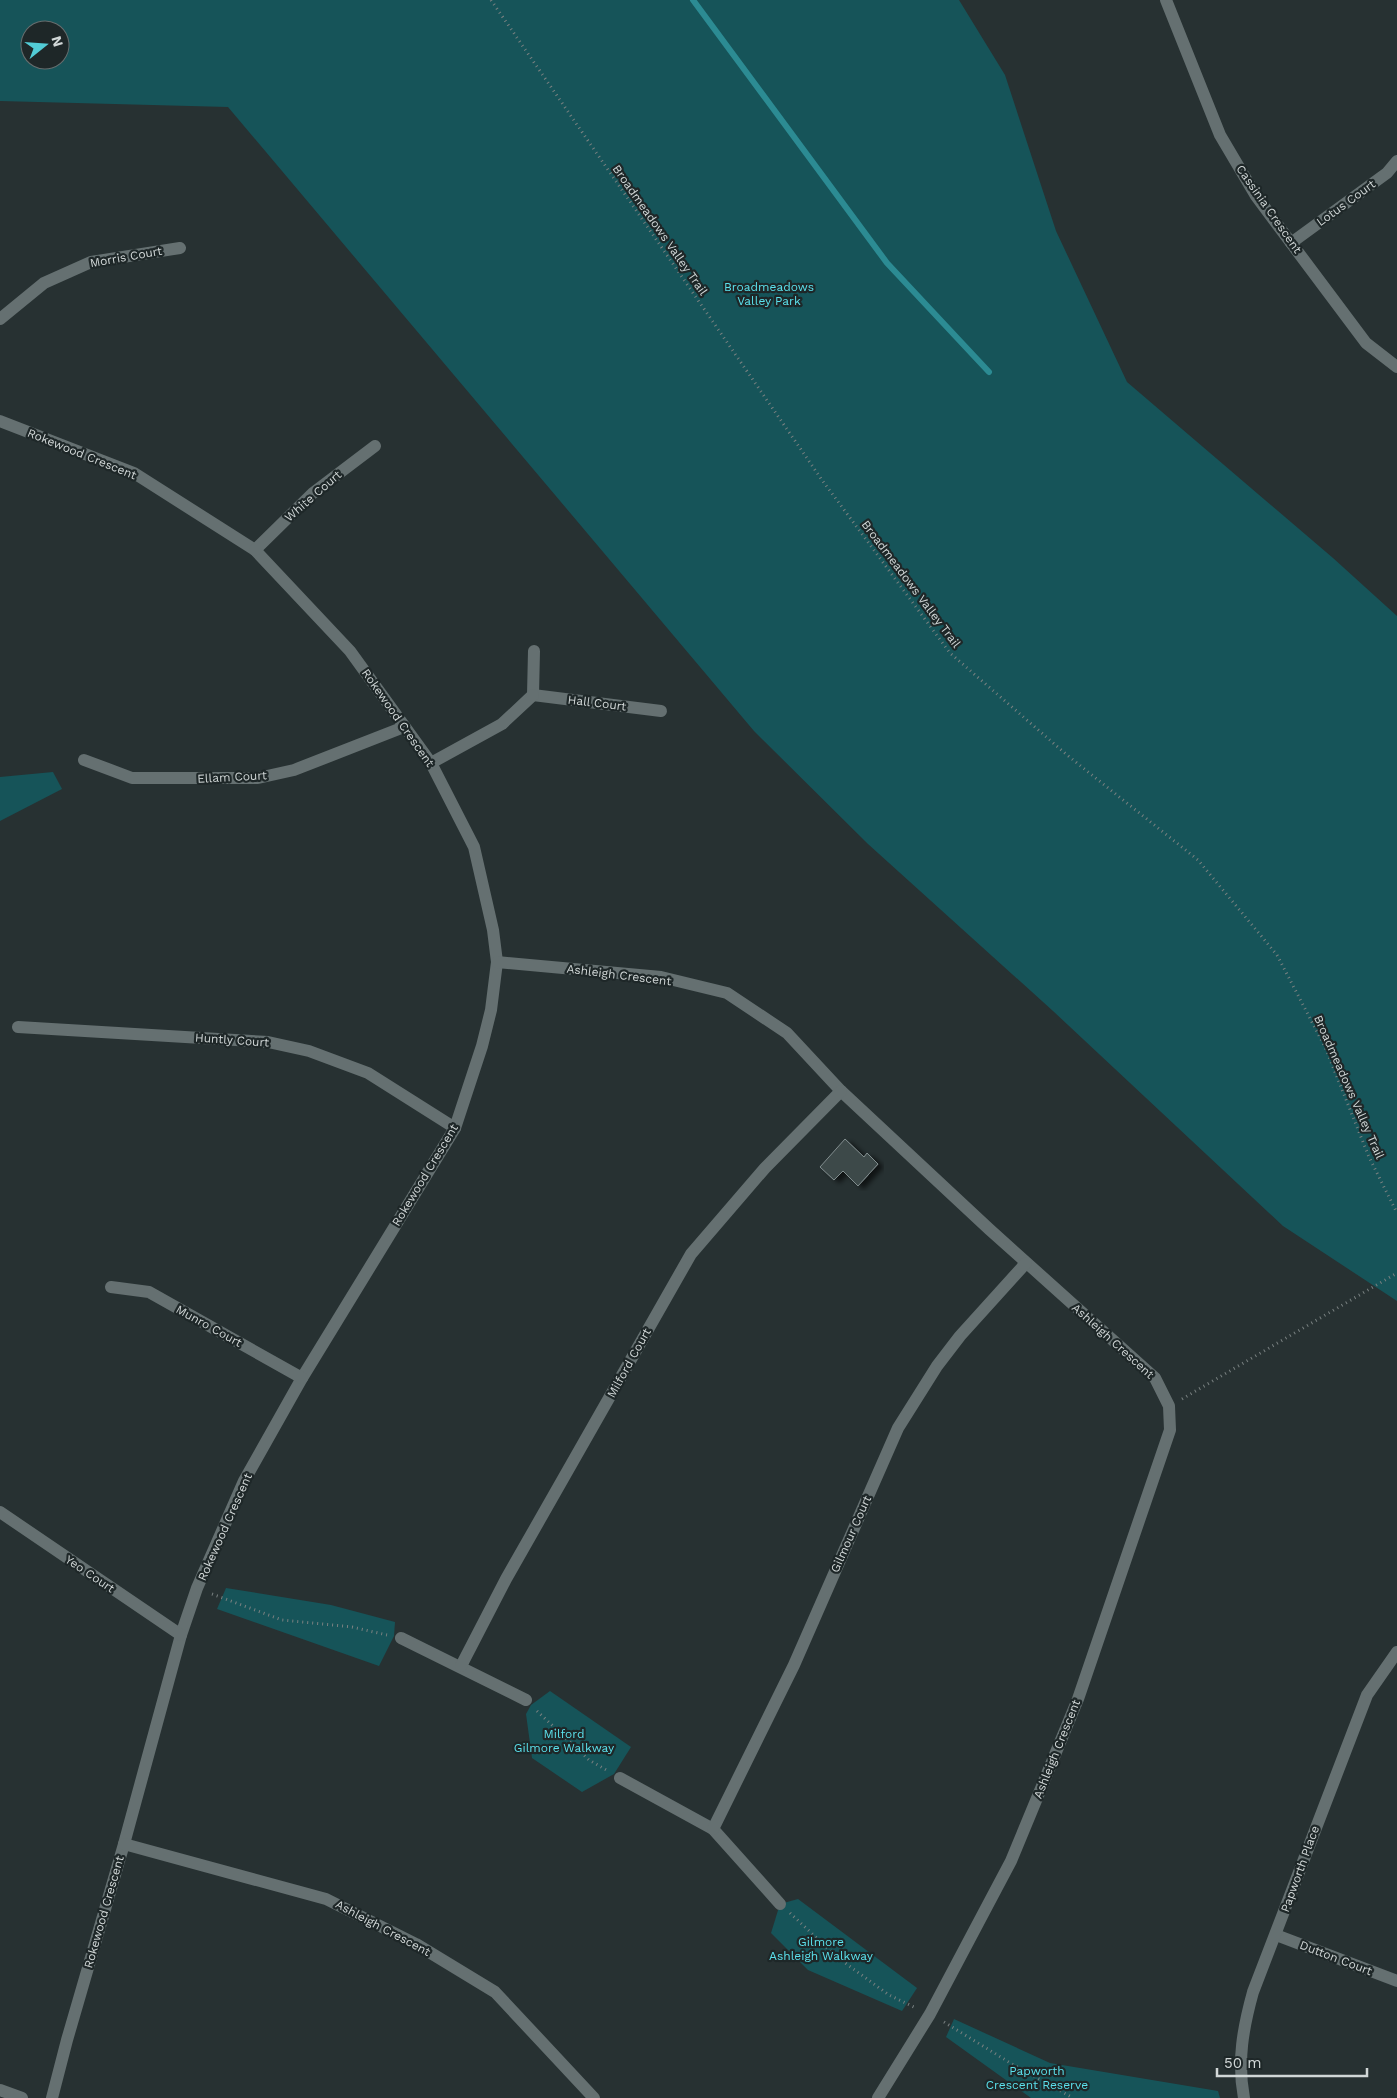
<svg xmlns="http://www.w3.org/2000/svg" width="1397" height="2098" font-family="'Work Sans',sans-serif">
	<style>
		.green { fill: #165459; fill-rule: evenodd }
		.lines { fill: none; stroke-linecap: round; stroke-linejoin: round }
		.stream { stroke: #2c8b93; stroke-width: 6 }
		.building { fill: #3e4849; stroke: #818d8e; filter: url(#shadow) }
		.path { stroke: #798181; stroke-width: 3; stroke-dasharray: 1 4; stroke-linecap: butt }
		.street { stroke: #657071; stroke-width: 12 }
		.secondary { stroke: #657071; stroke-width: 12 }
		.labels { text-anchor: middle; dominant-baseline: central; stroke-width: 4.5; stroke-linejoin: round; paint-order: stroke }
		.street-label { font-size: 12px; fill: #d1d7d7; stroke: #1e2728 }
		.park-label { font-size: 12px; fill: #5be1ec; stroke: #1e2728 }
	</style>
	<defs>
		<filter id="shadow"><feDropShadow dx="5.5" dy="3" stdDeviation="2.5" flood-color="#0009"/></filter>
	</defs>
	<rect width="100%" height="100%" fill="#273132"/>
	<g class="green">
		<path d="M0,0H959L1005,75L1056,231L1127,382L1333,558L1397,616V1301L1283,1226L1053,1011L868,844L754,731L228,107L0,101ZM30,30H60V60H30Z"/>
		<path d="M53,772L62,789L0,821V777Z"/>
		<path d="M226,1588L331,1605L395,1622L394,1636L379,1666L217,1609Z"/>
		<path d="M550,1691L631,1747L614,1774L582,1792L532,1758L526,1714L531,1705Z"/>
		<path d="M798,1899L917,1988L902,2011L808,1970L771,1933L780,1904Z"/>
		<path d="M954,2019L1050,2063L1218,2091L1220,2098H1031L946,2037Z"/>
	</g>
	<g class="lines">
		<path class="stream" d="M693,0L887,263L989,372"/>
	</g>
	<path class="building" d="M845,1139L864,1157L867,1153L878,1164L858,1186L843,1171L834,1180L820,1167Z"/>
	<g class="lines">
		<g class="path">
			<path d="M491,0L822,480L950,653L1067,755L1198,860L1277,955L1325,1047L1369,1157L1397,1213"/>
			<path d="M1182,1399L1397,1273"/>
			<path d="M212,1594L282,1620L352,1627L387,1635"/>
			<path d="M537,1711L589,1760L608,1771"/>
			<path d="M790,1913L837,1957L889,1995L916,2008"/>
			<path d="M944,2022L1012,2064L1073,2098"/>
		</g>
		<g class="street">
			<path d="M1166,0L1220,135L1256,196L1366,343L1397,367"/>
			<path d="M1291,243L1387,173L1397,161"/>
			<path d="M0,319L44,283L91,262L180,248"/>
			<path d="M0,421L134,473L255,550L350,651L431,763L474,847L493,930L497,962L491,1010L482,1046L455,1128L302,1378L244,1481L197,1588L181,1635L124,1844L67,2040L52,2098"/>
			<path d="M255,550L313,493L375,446"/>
			<path d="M534,651L533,695L661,711"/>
			<path d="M84,760L132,778H258L294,770L404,727"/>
			<path d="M431,763L502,724L533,695"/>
			<path d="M497,962L661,977L727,993L787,1033L841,1091L989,1229L1155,1378L1169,1406L1170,1430L1078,1699L1011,1861L930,2014L878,2098"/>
			<path d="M18,1027L268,1042L309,1051L368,1073L455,1128"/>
			<path d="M111,1287L149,1292L302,1378"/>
			<path d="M0,1512L181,1635"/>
			<path d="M401,1638L526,1700"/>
			<path d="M461,1666L506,1579L691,1254L765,1168L841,1091"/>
			<path d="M620,1778L713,1829L780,1904"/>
			<path d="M713,1829L794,1665L898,1428L937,1366L960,1336L1026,1263"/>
			<path d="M124,1844L326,1899L416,1944L495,1992L594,2098"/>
			<path d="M1276,1935L1397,1981"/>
			<path d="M1244,2098C1237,2061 1243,2028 1253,1992L1367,1695L1397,1652"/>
		</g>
		<path class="secondary" d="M0,2090L22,2098"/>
	</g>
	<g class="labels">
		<g class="street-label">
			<text transform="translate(1346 203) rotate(-36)">Lotus Court</text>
			<text transform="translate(1269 209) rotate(55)">Cassinia Crescent</text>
			<text transform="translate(660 230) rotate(55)">Broadmeadows Valley Trail</text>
			<text transform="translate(126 257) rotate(-10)">Morris Court</text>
			<text transform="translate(82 454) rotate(22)">Rokewood Crescent</text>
			<text transform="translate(313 496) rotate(-41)">White Court</text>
			<text transform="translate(911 584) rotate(53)">Broadmeadows Valley Trail</text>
			<text transform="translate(597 703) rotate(7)">Hall Court</text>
			<text transform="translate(398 718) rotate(55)">Rokewood Crescent</text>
			<text transform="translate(232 777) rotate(-3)">Ellam Court</text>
			<text transform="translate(619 975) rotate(7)">Ashleigh Crescent</text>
			<text transform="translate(232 1040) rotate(4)">Huntly Court</text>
			<text transform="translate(1349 1087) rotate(66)">Broadmeadows Valley Trail</text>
			<text transform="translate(425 1175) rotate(-59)">Rokewood Crescent</text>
			<text transform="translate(209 1326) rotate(29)">Munro Court</text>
			<text transform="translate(1113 1341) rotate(42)">Ashleigh Crescent</text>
			<text transform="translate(629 1363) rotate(-61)">Milford Court</text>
			<text transform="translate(225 1527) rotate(-66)">Rokewood Crescent</text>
			<text transform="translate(851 1534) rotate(-66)">Gilmour Court</text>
			<text transform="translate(90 1574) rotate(34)">Yeo Court</text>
			<text transform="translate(1057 1749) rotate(-68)">Ashleigh Crescent</text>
			<text transform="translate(1300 1869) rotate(-70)">Papworth Place</text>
			<text transform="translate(104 1912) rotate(-74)">Rokewood Crescent</text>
			<text transform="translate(383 1928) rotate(28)">Ashleigh Crescent</text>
			<text transform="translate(1336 1958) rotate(21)">Dutton Court</text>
		</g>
		<g class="park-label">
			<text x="769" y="287">Broadmeadows<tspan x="769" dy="14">Valley Park</tspan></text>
			<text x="564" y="1734">Milford<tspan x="564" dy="14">Gilmore Walkway</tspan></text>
			<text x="821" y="1942">Gilmore<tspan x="821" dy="14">Ashleigh Walkway</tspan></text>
			<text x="1037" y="2071">Papworth<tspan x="1037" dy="14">Crescent Reserve</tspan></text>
		</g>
	</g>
	<g transform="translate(45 45) rotate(73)"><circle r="24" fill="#1e2728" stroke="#666d6e"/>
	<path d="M0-4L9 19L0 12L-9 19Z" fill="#52ccd6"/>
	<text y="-8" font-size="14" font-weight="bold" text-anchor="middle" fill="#d1d7d7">N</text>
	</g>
	<path d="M1217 2068v8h150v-8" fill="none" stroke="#d1d7d7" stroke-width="2.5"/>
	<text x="1224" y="2068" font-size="15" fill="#d1d7d7" stroke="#1e2728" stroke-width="4" paint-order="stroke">50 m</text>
</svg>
